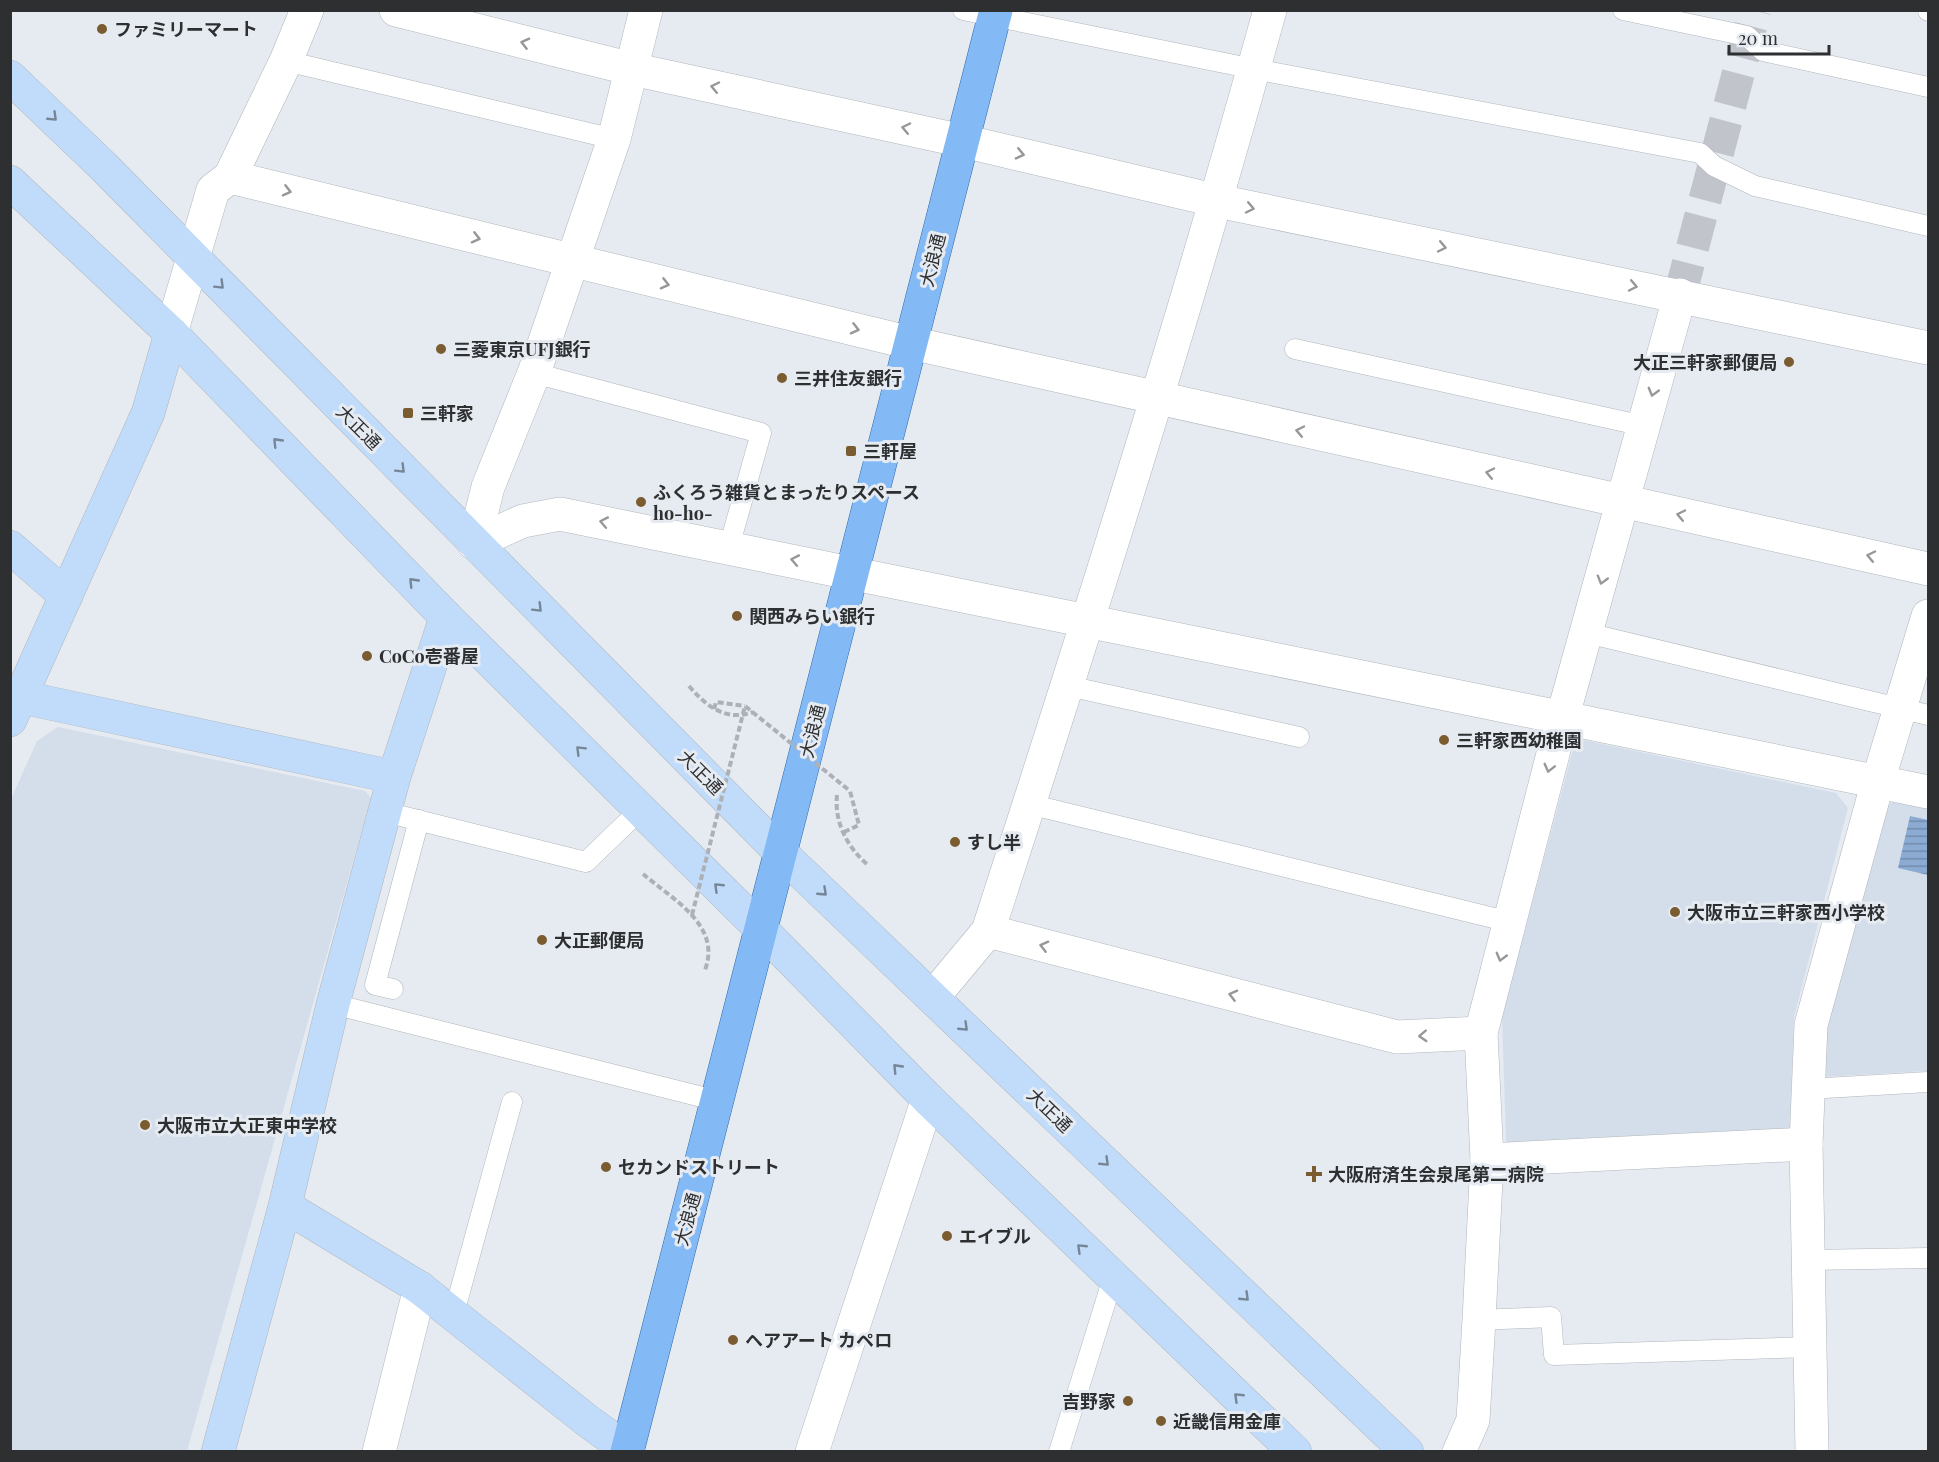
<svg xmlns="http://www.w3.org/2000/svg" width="1939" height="1462" font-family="'Playfair Display','Noto Sans JP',serif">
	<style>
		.built { fill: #d4deea }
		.water { fill: url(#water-rules) }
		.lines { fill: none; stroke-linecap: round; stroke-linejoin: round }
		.street-tunnel { stroke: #c1c5cb; stroke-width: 33; stroke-dasharray: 33 16; stroke-linecap: butt }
		.lane-casing { stroke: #b1b6bc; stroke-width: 21 }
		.street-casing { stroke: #b1b6bc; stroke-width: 34 }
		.secondary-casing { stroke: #b1b6bc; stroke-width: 34 }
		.primary-casing { stroke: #306bac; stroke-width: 34 }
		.path { stroke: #adb1b6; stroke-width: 4; stroke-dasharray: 6 3; stroke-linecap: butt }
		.lane { stroke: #fff; stroke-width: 20 }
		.street { stroke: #fff; stroke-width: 33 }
		.secondary { stroke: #c1dcfa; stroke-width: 33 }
		.primary { stroke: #83b9f5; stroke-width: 33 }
		.path-bridge { stroke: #adb1b6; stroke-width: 4; stroke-dasharray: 6 3; stroke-linecap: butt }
		.oneway { stroke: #969798 }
		.oneway2 { stroke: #778696 }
		.poi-dot { fill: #7b5c31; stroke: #e6ebf2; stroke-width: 2 }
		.labels { text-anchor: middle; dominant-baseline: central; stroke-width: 6; stroke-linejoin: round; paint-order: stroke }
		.poi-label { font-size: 18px; font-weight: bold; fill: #2d2f31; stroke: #e6ebf2; text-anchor: start }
		.street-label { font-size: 18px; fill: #2d2f31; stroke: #e6ebf2 }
	</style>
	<defs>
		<pattern id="water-rules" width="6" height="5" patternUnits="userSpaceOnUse" patternTransform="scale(1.5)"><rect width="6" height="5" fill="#8babd3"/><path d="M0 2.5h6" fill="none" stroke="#728cac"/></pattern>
	</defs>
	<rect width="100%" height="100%" fill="#e6ebf2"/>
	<g class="built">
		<path d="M58,727L365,791L371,798L187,1451H11V799L37,741Z"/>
		<path d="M1583,740L1836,793L1848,808L1794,1017L1790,1128L1783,1133L1512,1148L1506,1142L1502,1016L1574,746Z"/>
		<path d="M1897,799L1928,806V1071L1821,1077L1824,1033L1887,806Z"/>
	</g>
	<path class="water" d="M1910,816L1928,820V875L1898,868Z"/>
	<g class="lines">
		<path class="street-tunnel" d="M1680,295L1755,10"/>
		<g class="lane-casing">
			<g id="lane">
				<path d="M963,10L1254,69L1700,153L1714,166L1755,186L1928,226"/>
				<path d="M1623,10L1747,36L1763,51L1928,87"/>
				<path d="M1928,10V11"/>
				<path d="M286,61L614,139"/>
				<path d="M1295,349L1644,426"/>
				<path d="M534,373L761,433L729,547"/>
				<path d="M1587,633L1928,715"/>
				<path d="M1068,686L1299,737"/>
				<path d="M1029,804L1510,922"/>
				<path d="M385,812L586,862L640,810"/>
				<path d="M393,989L375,985L419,820"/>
				<path d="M333,1004L718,1101"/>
				<path d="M1808,1089L1928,1082"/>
				<path d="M1808,1260L1928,1258"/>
				<path d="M454,1313L512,1102"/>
				<path d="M1479,1320L1551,1317L1554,1355L1810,1347"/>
				<path d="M1059,1452L1113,1278"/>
			</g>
		</g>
		<g class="street-casing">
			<g id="street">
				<path d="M396,10L632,69L963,141L1218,201L1928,348"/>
				<path d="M230,177L911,343L1928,569"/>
				<path d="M171,333L213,190L230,177L286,61L307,10"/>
				<path d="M474,543L523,521L560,514L1928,792"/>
				<path d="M474,543L488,487L534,373L614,139L646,10"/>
				<path d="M988,931L1397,1037L1481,1033"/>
				<path d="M933,997L988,931C1087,626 1184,320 1270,10"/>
				<path d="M1487,1160L1806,1144"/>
				<path d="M379,1452L420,1288"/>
				<path d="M812,1452L928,1099"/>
				<path d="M1459,1452L1473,1420L1479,1320L1487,1160L1481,1033L1562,719L1680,295"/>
				<path d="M1812,1452L1806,1144L1811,1025L1878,781L1928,616"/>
			</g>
		</g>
		<g class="secondary-casing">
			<g id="secondary">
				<path d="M10,77L104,167L780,852L1407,1452"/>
				<path d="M10,182L171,333L446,617L760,928L928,1099L1295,1452"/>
				<path d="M10,547L66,596"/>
				<path d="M21,697L394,777"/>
				<path d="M10,720L148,413L171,333"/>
				<path d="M285,1206L420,1288L589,1422L628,1450"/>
				<path d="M218,1452L285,1206L333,1004L394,777L446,617"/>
			</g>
		</g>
		<g class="primary-casing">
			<path id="primary" d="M627,1452L996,10"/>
		</g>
		<g class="path">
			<path d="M689,686C706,706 726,722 753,712"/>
			<path d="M714,709L716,702L745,706"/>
			<path d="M837,795C834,823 848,848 868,865"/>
			<path d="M844,832L859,825L850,791"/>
			<path d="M643,874C672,899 722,925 705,970"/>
		</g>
		<use href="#lane" class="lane"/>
		<use href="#street" class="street"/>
		<use href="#secondary" class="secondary"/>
		<use href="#primary" class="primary"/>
		<path class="path-bridge" d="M692,915L745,706L850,791"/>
	</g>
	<defs><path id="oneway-chevron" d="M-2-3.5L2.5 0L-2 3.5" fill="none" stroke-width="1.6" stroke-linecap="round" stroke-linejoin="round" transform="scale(1.5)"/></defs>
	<g class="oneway">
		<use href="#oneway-chevron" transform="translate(525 43) rotate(-166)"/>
		<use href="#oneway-chevron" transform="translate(715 87) rotate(-168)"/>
		<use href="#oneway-chevron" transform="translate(906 128) rotate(-168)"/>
		<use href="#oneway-chevron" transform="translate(1020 154) rotate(13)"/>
		<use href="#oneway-chevron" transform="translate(287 191) rotate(14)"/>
		<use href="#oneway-chevron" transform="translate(1250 208) rotate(12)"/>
		<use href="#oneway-chevron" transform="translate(476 238) rotate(14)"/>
		<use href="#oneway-chevron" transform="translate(1442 247) rotate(12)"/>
		<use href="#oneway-chevron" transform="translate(665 284) rotate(14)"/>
		<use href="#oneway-chevron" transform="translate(1633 286) rotate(12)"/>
		<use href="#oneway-chevron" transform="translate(855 329) rotate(14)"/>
		<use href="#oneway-chevron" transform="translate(1653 392) rotate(105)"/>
		<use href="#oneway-chevron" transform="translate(1300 431) rotate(-168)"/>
		<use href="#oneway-chevron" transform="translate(1490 473) rotate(-168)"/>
		<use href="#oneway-chevron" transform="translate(1681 515) rotate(-168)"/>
		<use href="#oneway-chevron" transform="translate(604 522) rotate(-169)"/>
		<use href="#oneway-chevron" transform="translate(1871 556) rotate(-168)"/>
		<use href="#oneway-chevron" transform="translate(795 560) rotate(-169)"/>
		<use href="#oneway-chevron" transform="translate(1602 580) rotate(106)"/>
		<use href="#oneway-chevron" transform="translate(1549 768) rotate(104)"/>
		<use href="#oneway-chevron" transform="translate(1044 946) rotate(-166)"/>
		<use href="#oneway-chevron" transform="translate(1501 957) rotate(105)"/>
		<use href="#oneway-chevron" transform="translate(1233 995) rotate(-166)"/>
		<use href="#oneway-chevron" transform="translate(1423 1036) rotate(177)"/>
	</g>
	<g class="oneway2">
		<use href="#oneway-chevron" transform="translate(53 117) rotate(44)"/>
		<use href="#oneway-chevron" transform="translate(220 285) rotate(45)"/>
		<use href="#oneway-chevron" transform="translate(277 442) rotate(-134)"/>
		<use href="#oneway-chevron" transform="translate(401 469) rotate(45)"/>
		<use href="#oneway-chevron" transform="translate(413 582) rotate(-134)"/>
		<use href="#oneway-chevron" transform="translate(538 608) rotate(45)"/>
		<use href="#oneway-chevron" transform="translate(580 750) rotate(-135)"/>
		<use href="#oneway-chevron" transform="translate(718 887) rotate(-136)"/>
		<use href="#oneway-chevron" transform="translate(823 892) rotate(43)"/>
		<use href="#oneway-chevron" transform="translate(964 1027) rotate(44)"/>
		<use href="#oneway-chevron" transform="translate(897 1068) rotate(-134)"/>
		<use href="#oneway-chevron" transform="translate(1105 1162) rotate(44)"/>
		<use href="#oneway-chevron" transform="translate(1081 1248) rotate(-136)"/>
		<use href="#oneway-chevron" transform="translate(1245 1297) rotate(44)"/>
		<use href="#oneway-chevron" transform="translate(1238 1397) rotate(-136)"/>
	</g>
	<g class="poi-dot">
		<circle cx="102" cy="29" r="6"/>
		<circle cx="441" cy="349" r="6"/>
		<circle cx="1789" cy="362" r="6"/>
		<circle cx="782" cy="378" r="6"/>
		<rect x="402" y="407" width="12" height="12" rx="3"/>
		<rect x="845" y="445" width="12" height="12" rx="3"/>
		<circle cx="641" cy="502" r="6"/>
		<circle cx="737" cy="616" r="6"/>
		<circle cx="367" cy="656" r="6"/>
		<circle cx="1444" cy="740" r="6"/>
		<circle cx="955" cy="842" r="6"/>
		<circle cx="1675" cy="912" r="6"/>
		<circle cx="542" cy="940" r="6"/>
		<circle cx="145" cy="1125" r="6"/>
		<circle cx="606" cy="1167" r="6"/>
		<path d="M1311 1165h6v6h6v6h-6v6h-6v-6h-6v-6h6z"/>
		<circle cx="947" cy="1236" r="6"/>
		<circle cx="733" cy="1340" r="6"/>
		<circle cx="1128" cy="1401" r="6"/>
		<circle cx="1161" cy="1421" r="6"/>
	</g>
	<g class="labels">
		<g class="poi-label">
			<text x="114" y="29">ファミリーマート</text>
			<text x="453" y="349">三菱東京UFJ銀行</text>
			<text x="1777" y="362" text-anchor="end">大正三軒家郵便局</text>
			<text x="794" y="378">三井住友銀行</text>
			<text x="420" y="413">三軒家</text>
			<text x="863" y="451">三軒屋</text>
			<text x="653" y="492">ふくろう雑貨とまったりスペース<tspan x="653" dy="21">ho-ho-</tspan></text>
			<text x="749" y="616">関西みらい銀行</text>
			<text x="379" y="656">CoCo壱番屋</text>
			<text x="1456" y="740">三軒家西幼稚園</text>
			<text x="967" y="842">すし半</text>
			<text x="1687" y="912">大阪市立三軒家西小学校</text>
			<text x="554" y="940">大正郵便局</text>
			<text x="157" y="1125">大阪市立大正東中学校</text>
			<text x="618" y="1167">セカンドストリート</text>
			<text x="1328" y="1174">大阪府済生会泉尾第二病院</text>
			<text x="959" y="1236">エイブル</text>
			<text x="745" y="1340">ヘアアート カペロ</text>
			<text x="1116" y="1401" text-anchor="end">吉野家</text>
			<text x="1173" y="1421">近畿信用金庫</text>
		</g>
		<g class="street-label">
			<text transform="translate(932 260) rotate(-76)">大浪通</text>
			<text transform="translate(359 427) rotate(45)">大正通</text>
			<text transform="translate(812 731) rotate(-76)">大浪通</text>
			<text transform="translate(701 772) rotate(45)">大正通</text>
			<text transform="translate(1050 1110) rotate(44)">大正通</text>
			<text transform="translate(687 1219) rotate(-75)">大浪通</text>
		</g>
	</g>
	<rect width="1939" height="1462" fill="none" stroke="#2d2f31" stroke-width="24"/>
	<path d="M1729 45v9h100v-9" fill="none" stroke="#2d2f31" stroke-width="3"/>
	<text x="1738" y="45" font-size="18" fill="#2d2f31" stroke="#e6ebf2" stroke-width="4.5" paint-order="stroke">20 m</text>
</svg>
